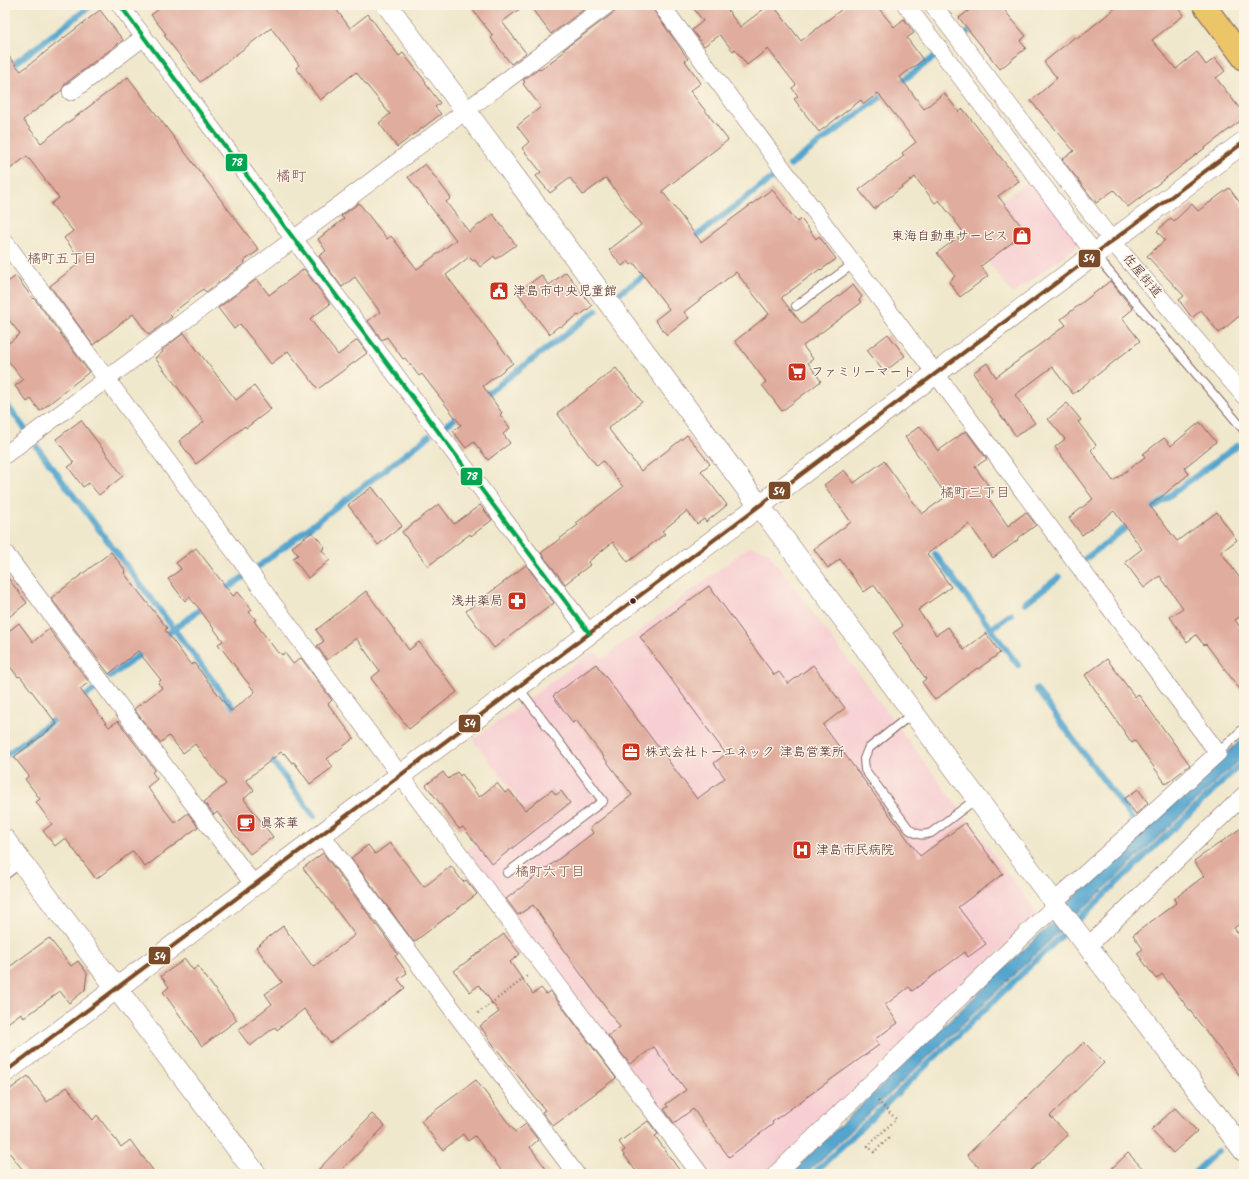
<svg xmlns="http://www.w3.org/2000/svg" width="1249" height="1179" font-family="Kalam,'Klee One',sans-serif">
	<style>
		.built { fill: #f7cfd3 }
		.water { fill: #53a5ce; stroke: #4e627c }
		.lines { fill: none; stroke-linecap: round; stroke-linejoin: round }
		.stream { stroke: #53a5ce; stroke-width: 6 }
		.building { fill: #e0ac9e }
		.service-casing { stroke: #846563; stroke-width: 10 }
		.minor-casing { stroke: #846563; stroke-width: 18 }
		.tertiary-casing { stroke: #846563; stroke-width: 22 }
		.primary-casing { stroke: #846563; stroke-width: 24 }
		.path { stroke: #846563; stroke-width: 2.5; stroke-dasharray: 1 3; stroke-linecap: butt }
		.service { stroke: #fff; stroke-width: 8 }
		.minor { stroke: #fff; stroke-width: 17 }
		.tertiary { stroke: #fff; stroke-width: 21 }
		.primary { stroke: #ecc569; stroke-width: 22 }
		.bus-1-casing { stroke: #fcf5e5; stroke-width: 7 }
		.bus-2-casing { stroke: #fcf5e5; stroke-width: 7 }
		.bus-1 { stroke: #7a4b2a; stroke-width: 4 }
		.bus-2 { stroke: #00a651; stroke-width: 4 }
		.bus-dot { fill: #4a1f2b; stroke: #fcf5e5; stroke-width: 1.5 }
		.labels { text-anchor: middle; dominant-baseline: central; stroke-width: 3; stroke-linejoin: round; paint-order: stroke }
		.poi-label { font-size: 13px; fill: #4a1f2b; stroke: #fcf5e5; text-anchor: start }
		.street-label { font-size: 13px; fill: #4a1f2b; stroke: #fcf5e5 }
		.neighbourhood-label { font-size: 14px; fill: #7e5053; stroke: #fcf5e5 }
		.quarter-label { font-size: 15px; fill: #7e5053; stroke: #fcf5e5 }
		.line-badge { stroke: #fcf5e5; stroke-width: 1.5 }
		.badge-label { font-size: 11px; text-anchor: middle; font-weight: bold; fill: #fff }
	</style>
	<rect width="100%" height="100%" fill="#fcf5e5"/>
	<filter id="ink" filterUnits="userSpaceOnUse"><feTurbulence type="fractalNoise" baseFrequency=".025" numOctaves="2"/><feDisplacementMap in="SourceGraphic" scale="8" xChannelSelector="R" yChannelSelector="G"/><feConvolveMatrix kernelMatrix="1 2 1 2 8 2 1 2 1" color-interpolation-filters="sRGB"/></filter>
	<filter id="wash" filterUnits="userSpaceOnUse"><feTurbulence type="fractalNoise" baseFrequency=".012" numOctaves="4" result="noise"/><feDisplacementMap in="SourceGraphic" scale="16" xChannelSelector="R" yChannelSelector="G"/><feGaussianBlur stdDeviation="0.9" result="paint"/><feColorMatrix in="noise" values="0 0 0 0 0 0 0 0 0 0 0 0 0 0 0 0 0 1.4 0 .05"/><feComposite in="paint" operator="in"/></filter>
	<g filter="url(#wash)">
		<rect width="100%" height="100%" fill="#f0e8cc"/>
		<g class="built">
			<path d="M1031,179L1080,244L1013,294L964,229Z"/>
			<path d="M750,546L767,551L1038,914L768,1174H708L466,851L524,806L473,740L590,653H597L602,659Z"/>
		</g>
		<path class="water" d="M1244,737V755L806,1174H789L1054,921L1068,902Z"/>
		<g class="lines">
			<g class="stream">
				<path d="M967,33L976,26"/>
				<path d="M5,71L92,5"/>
				<path d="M897,85L937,55"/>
				<path d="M790,165L886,93"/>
				<path d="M690,241L776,175"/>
				<path d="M621,292L649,272"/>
				<path d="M483,397L596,311"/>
				<path d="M5,402L25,429"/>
				<path d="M446,425L461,414"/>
				<path d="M37,447L238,714"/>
				<path d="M1146,513L1238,445"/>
				<path d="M935,554L1018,665"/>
				<path d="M1084,560L1132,523"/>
				<path d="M259,566L429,436"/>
				<path d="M221,593L242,578"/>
				<path d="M1025,603L1059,577"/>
				<path d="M991,629L1011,614"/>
				<path d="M162,638L206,605"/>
				<path d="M110,677L147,649"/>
				<path d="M1036,689L1136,824"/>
				<path d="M80,700L95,689"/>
				<path d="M267,754L314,816"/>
				<path d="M5,756L60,715"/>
				<path d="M813,1174L1244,761"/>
				<path d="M1193,1174L1218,1151"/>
			</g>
		</g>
		<g id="blocks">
			<g class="building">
				<path d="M164,5H333L350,28L368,14L399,56L403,53L426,82L425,83L440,103L435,107L441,114L397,147L379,123L390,114L356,72L320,100L296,68L299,65L271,28L200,82L164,35L166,34L151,15Z"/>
				<path d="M469,5H525L502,22L526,53L511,64L491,38L493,36Z"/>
				<path d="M529,5H583L586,8L551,34Z"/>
				<path d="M624,5H650L688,59L685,61L701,83L690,91L728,140L662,191L701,242L772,189L797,222L801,219L816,239L819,236L836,259L821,270L820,269L782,297V299L802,324L853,285L862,297L859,300L861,303L803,346L813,359L808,363L821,381L782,411L762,385L766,382L735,341L769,314L736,272L684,312L689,318L667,335L655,320L669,309L634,263L631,265L628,261L622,266L609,250L641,225L606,178L583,195L570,178L550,193L536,176L541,172L522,148L529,142L517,126L541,107L523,84L525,82L523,80L539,69L540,70L564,52L563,50Z"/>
				<path d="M691,5H724L740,27L769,5H773L801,41L847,5H876L894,27L904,19L914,33L907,38L923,60L900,77L924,109L944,93L959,112L963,109L1019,181L998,196L1026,232L981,266L988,276L960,297L949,282L955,276L937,253L964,233L939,200L935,203L915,177L874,209L859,190L904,156L902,153L916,142L878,93L864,104L861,100L819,132L794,99L798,96L792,88L796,85L768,49L747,65L735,49L733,51L720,35L704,46L692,30L703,21Z"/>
				<path d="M976,5H1000L1026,36L1020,41L1026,48L1000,69L959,18Z"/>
				<path d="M1119,5H1176L1184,15L1152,40L1176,69L1197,52L1206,65L1215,58L1225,71L1216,78L1244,114V118L1128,207L1114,190L1096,203L1062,159L1074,151L1031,101L1057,78L1044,62L1075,37L1077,39Z"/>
				<path d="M100,10L123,40L65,84L62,90L23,120L41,143L128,77L259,250L244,261L245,263L206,292L203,289L170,315L172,317L149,335L133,314L93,345L50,286L82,261L64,238L73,231L51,204L59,198L27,156L5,173V52L21,71Z"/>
				<path d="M425,164L451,198L446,202L469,232L493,214L516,245L496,259L494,256L480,267L475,260L473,261L469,257L446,275L513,363L483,386L502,413L500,415L510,428L503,434L510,443L488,460L474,442L466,448L453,431L461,425L422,374L419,376L405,358L403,359L387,337L382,340L368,321L380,312L355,277L342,287L319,256L326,251L318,239L344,219L341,216L359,203L387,239L391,236L417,269L456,240L408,177Z"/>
				<path d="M1229,188L1244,208V312L1219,333L1201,310L1192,318L1179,300L1184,296L1147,256L1165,240L1157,231L1171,218L1174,221L1192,204L1198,211Z"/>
				<path d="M304,269L330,304L310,319L338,355L357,340L367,353L318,389L288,351L271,364L240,324L234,329L218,308L257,279L269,295Z"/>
				<path d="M566,272L592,306L579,316L578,315L561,327L559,326L549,334L518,293L541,275L549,285Z"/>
				<path d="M16,276L33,299L34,298L89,372L40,411L31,399L27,402L15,386L23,380L5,357V346L20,334L5,315V284Z"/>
				<path d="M1110,281L1133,309L1122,318L1140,341L1073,394L1052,367L1015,395L1035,423L1016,436L990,401L992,400L973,373L987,363L996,377L1066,325L1061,319Z"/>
				<path d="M184,333L236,400L254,386L271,409L246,428L245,426L196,464L179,441L204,422L155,358L163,352L162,350Z"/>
				<path d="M888,334L905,356L884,372L867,350Z"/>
				<path d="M616,368L642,402L608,428L641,471L687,435L710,464L701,471L727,505L706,522L704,519L697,524L687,511L662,531L665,534L628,562L613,542L588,562L590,565L565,584L541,553L578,525L576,523L623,487L603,461L597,466L557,413Z"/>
				<path d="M1067,403L1081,420L1078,422L1096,445L1091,450L1113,481L1145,457L1143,454L1164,438L1171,446L1200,422L1216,442L1184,468L1189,474L1150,506L1177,541L1217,512L1237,540L1221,552L1244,584V614L1235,620L1244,632V695L1206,644L1204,645L1196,635L1187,642L1170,617L1183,608L1160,576L1144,588L1125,562L1142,549L1114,511L1082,535L1069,518L1093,499L1055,447L1065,439L1048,419Z"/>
				<path d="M81,420L123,476L99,495L89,483L83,487L68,467L74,463L56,439Z"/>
				<path d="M920,426L938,451L966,431L987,459L975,467L993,492L987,496L1008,526L1026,512L1036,525L1017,539L1018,540L993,558L969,524L927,554L951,587L918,610L936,635L948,627L964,650L986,633L1000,653L978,669L977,668L935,700L922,682L926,679L893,633L903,626L874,585L864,592L840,559L828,568L814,549L851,522L824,485L844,470L854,483L884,461L922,514L947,496L905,437Z"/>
				<path d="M372,487L402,526L378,545L348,505Z"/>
				<path d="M439,504L454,524L480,505L492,520L471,536L470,534L428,566L402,532Z"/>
				<path d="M312,532L325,547L322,550L330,560L308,578L293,558L298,555L292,547Z"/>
				<path d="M196,548L233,596L238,592L252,610L249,612L256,620L254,621L278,653L279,652L282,655L285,653L293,664L301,658L332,700L328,704L354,738L327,759L333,767L310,784L294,762L292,763L284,753L283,754L281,752L246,780L254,790L244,799L273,837L250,854L217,812L214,815L204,802L226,784L195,744L183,753L169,736L160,743L134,709L162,688L158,683L161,680L138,651L109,674L51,598L111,552L126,571L124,573L167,628L165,630L191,665L194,663L231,711L255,692L218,644L223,641L197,606L189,597L185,601L168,579L181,569L176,563Z"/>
				<path d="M526,565L554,603L494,648L466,611Z"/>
				<path d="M5,574L27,603L5,620Z"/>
				<path d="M709,586L774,675L779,672L788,684L813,665L845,708L823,725L920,856L965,823L1003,874L958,907L986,944L968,957L965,952L912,991L909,987L885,1005L898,1023L875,1039L879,1045L772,1122L773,1124L729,1157L693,1109L674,1123L664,1109L668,1107L666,1104L686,1090L659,1054L654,1047L630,1064L608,1036L620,1027L553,936L554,935L533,905L518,915L506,899L593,833L590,828L632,795L576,720L573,723L553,696L596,664L697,799L725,778L714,763L726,754L640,637Z"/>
				<path d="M366,591L409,650L419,642L457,692L409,729L371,678L380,671L356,638L327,660L317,646L324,641L316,630Z"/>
				<path d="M19,623L33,642L49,629L89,682L80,689L109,727L118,721L155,770L152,772L157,779L147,787L175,823L188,813L198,827L145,867L133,851L96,879L65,838L55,846L43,831L52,824L36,802L40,799L25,779L29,776L14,757L57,724L20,676L18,677L5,660V634Z"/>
				<path d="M1107,659L1135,697L1138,694L1190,765L1166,784L1135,741L1132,743L1085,675Z"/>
				<path d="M443,772L448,779L457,772L460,776L462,774L479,797L497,783L505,793L509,790L525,810L552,790L556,795L561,791L570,803L492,864L463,827L459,829L426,785Z"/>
				<path d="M1138,789L1148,803L1136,814L1124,799Z"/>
				<path d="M1244,826V921L1234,928L1244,941V1081L1162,974L1156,979L1137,953L1143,949L1133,935L1176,903L1174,899L1204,876L1194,861Z"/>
				<path d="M390,843L424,887L451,866L463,882L466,880L477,894L414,942L351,858L368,845L375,854Z"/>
				<path d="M323,853L398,954L395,956L407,973L398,979L405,988L330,1043L304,1009L277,1030L275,1027L250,1046L238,1030L272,1004L265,994L282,982L256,947L283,926L313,967L355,935L319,887L318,888L303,868Z"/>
				<path d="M504,934L520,954L510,962L533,994L541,988L546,994L550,991L616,1078L578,1106L579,1107L553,1126L542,1112L545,1110L495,1047L480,1026L499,1012L479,985L470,992L454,971Z"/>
				<path d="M49,938L71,966L78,961L87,973L85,990L69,1003L60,991L24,1018L21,1013L5,1025V970Z"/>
				<path d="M185,959L193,970L198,966L237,1020L202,1046L163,992L169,987L161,976Z"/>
				<path d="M1084,1042L1104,1063L1050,1116L1068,1135L1027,1174H985L967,1155Z"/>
				<path d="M28,1076L47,1102L67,1087L93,1120L97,1115L121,1147L130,1140L156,1174H26L5,1147V1093Z"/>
				<path d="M476,1080L515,1132L526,1124L538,1140L530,1147L550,1174H504L475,1136L468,1141L463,1134L443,1150L421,1121Z"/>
				<path d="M1175,1108L1197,1131L1173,1153L1151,1130Z"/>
				<path d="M372,1114L385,1126L338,1174H314Z"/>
				<path d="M648,1121L658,1134L655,1136L682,1174H638L622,1152L625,1150L619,1142Z"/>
				<path d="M1128,1153L1148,1174H1106Z"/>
			</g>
		</g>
	</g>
	<g filter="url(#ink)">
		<use href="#blocks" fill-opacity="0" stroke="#846563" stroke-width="1"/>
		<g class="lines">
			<g class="service-casing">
				<g id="service">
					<path d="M1095,255L1244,430"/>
					<path d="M796,306L853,264"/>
					<path d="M913,713L868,749L864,759L865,770L909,829C917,835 922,836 931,833L976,799"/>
					<path d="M1218,753L1244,728"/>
					<path d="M507,873L603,801L518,687"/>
					<path d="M5,875L21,863"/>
				</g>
			</g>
			<g class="minor-casing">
				<g id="minor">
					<path d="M120,5L294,239L589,633"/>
					<path d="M661,5L1218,753L1054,902"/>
					<path d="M906,5L1095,254"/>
					<path d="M933,5L1112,241L1244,396"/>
					<path d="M71,92L144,37"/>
					<path d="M5,242L400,775L700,1174"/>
					<path d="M5,455L607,5"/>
					<path d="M5,553L254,885"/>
					<path d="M321,834L576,1174"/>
					<path d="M1088,946L1244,795"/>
					<path d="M776,1174L1056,905"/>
				</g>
			</g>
			<g class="tertiary-casing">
				<g id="tertiary">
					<path d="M387,5L1054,902L1244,1151"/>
					<path d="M5,840L256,1174"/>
					<path d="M5,1072L1244,142"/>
				</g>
			</g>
			<g class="primary-casing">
				<path id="primary" d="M1204,5L1244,59"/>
			</g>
			<g class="path">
				<path d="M478,1013L529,975"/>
				<path d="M878,1101L896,1119L868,1146L874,1152L891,1136"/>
			</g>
			<use href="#service" class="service"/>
			<use href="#minor" class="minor"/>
			<use href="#tertiary" class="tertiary"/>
			<use href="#primary" class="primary"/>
			<g class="bus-1-casing">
				<path id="bus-1" d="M5,1072L1244,142"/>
			</g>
			<g class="bus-2-casing">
				<path id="bus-2" d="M120,5L294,239L589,633"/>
			</g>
			<use href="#bus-1" class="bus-1"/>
			<use href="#bus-2" class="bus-2"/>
		</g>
	</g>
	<defs>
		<g id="shop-square" transform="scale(1)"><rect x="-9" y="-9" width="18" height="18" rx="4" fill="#c8321e" stroke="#fcf5e5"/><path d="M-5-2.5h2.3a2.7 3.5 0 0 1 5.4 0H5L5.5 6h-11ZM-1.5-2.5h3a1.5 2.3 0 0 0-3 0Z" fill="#fff"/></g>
		<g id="civic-square" transform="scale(1)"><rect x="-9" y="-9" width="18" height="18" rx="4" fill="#c8321e" stroke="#fcf5e5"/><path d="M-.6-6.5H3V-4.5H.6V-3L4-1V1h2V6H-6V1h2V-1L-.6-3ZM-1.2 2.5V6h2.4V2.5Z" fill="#fff"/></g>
		<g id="supermarket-square" transform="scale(1)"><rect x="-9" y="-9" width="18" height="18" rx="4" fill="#c8321e" stroke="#fcf5e5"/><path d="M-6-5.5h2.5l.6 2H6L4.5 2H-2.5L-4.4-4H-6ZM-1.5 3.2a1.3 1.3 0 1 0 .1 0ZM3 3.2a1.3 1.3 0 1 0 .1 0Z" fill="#fff"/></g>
		<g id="pharmacy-square" transform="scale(1)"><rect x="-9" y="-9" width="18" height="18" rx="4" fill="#c8321e" stroke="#fcf5e5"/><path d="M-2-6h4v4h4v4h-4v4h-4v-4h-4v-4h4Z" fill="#fff"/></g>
		<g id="office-square" transform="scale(1)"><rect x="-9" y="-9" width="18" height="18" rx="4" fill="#c8321e" stroke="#fcf5e5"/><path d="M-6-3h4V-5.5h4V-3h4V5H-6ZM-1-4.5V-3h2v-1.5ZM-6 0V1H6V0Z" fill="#fff"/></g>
		<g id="cafe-square" transform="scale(1)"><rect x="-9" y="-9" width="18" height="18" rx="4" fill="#c8321e" stroke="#fcf5e5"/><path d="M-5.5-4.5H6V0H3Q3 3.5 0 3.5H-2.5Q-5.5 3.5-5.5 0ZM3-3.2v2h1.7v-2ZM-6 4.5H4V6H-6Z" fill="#fff"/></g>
		<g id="hospital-square" transform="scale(1)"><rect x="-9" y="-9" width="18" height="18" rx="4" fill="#c8321e" stroke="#fcf5e5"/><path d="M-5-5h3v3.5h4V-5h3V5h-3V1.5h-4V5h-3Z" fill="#fff"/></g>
	</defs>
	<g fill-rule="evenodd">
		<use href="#shop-square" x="1022" y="236"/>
		<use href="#civic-square" x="499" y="291"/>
		<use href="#supermarket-square" x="797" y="372"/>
		<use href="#pharmacy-square" x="517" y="601"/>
		<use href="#office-square" x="631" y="752"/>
		<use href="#cafe-square" x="246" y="823"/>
		<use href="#hospital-square" x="802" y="850"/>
	</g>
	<circle class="bus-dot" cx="633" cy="601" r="3.5"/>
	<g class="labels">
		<g class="poi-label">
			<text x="1008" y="236" text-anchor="end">東海自動車サービス</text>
			<text x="513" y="291">津島市中央児童館</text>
			<text x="811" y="372">ファミリーマート</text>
			<text x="503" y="601" text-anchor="end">浅井薬局</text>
			<text x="645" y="752">株式会社トーエネック 津島営業所</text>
			<text x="260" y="823">眞茶華</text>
			<text x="816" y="850">津島市民病院</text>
		</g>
		<g class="street-label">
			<text transform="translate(1142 276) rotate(50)">佐屋街道</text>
		</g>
		<g class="neighbourhood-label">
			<text x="62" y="259">橘町五丁目</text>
			<text x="975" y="493">橘町三丁目</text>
			<text x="550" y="872">橘町六丁目</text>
		</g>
		<g class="quarter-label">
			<text x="291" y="177">橘町</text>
		</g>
	</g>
	<g class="line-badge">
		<rect x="225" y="153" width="23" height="19" rx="4" fill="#00a651"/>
		<rect x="1078" y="249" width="23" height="19" rx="4" fill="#7a4b2a"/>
		<rect x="460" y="467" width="23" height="19" rx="4" fill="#00a651"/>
		<rect x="768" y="481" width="23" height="19" rx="4" fill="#7a4b2a"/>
		<rect x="458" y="714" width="23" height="19" rx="4" fill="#7a4b2a"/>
		<rect x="148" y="946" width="23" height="19" rx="4" fill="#7a4b2a"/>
	</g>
	<g class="badge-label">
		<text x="237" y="166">78</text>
		<text x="1089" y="262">54</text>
		<text x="472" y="480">78</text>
		<text x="779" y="495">54</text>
		<text x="470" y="727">54</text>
		<text x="160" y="960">54</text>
	</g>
	<rect width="1249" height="1179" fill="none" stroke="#fcf5e5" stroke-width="20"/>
</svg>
